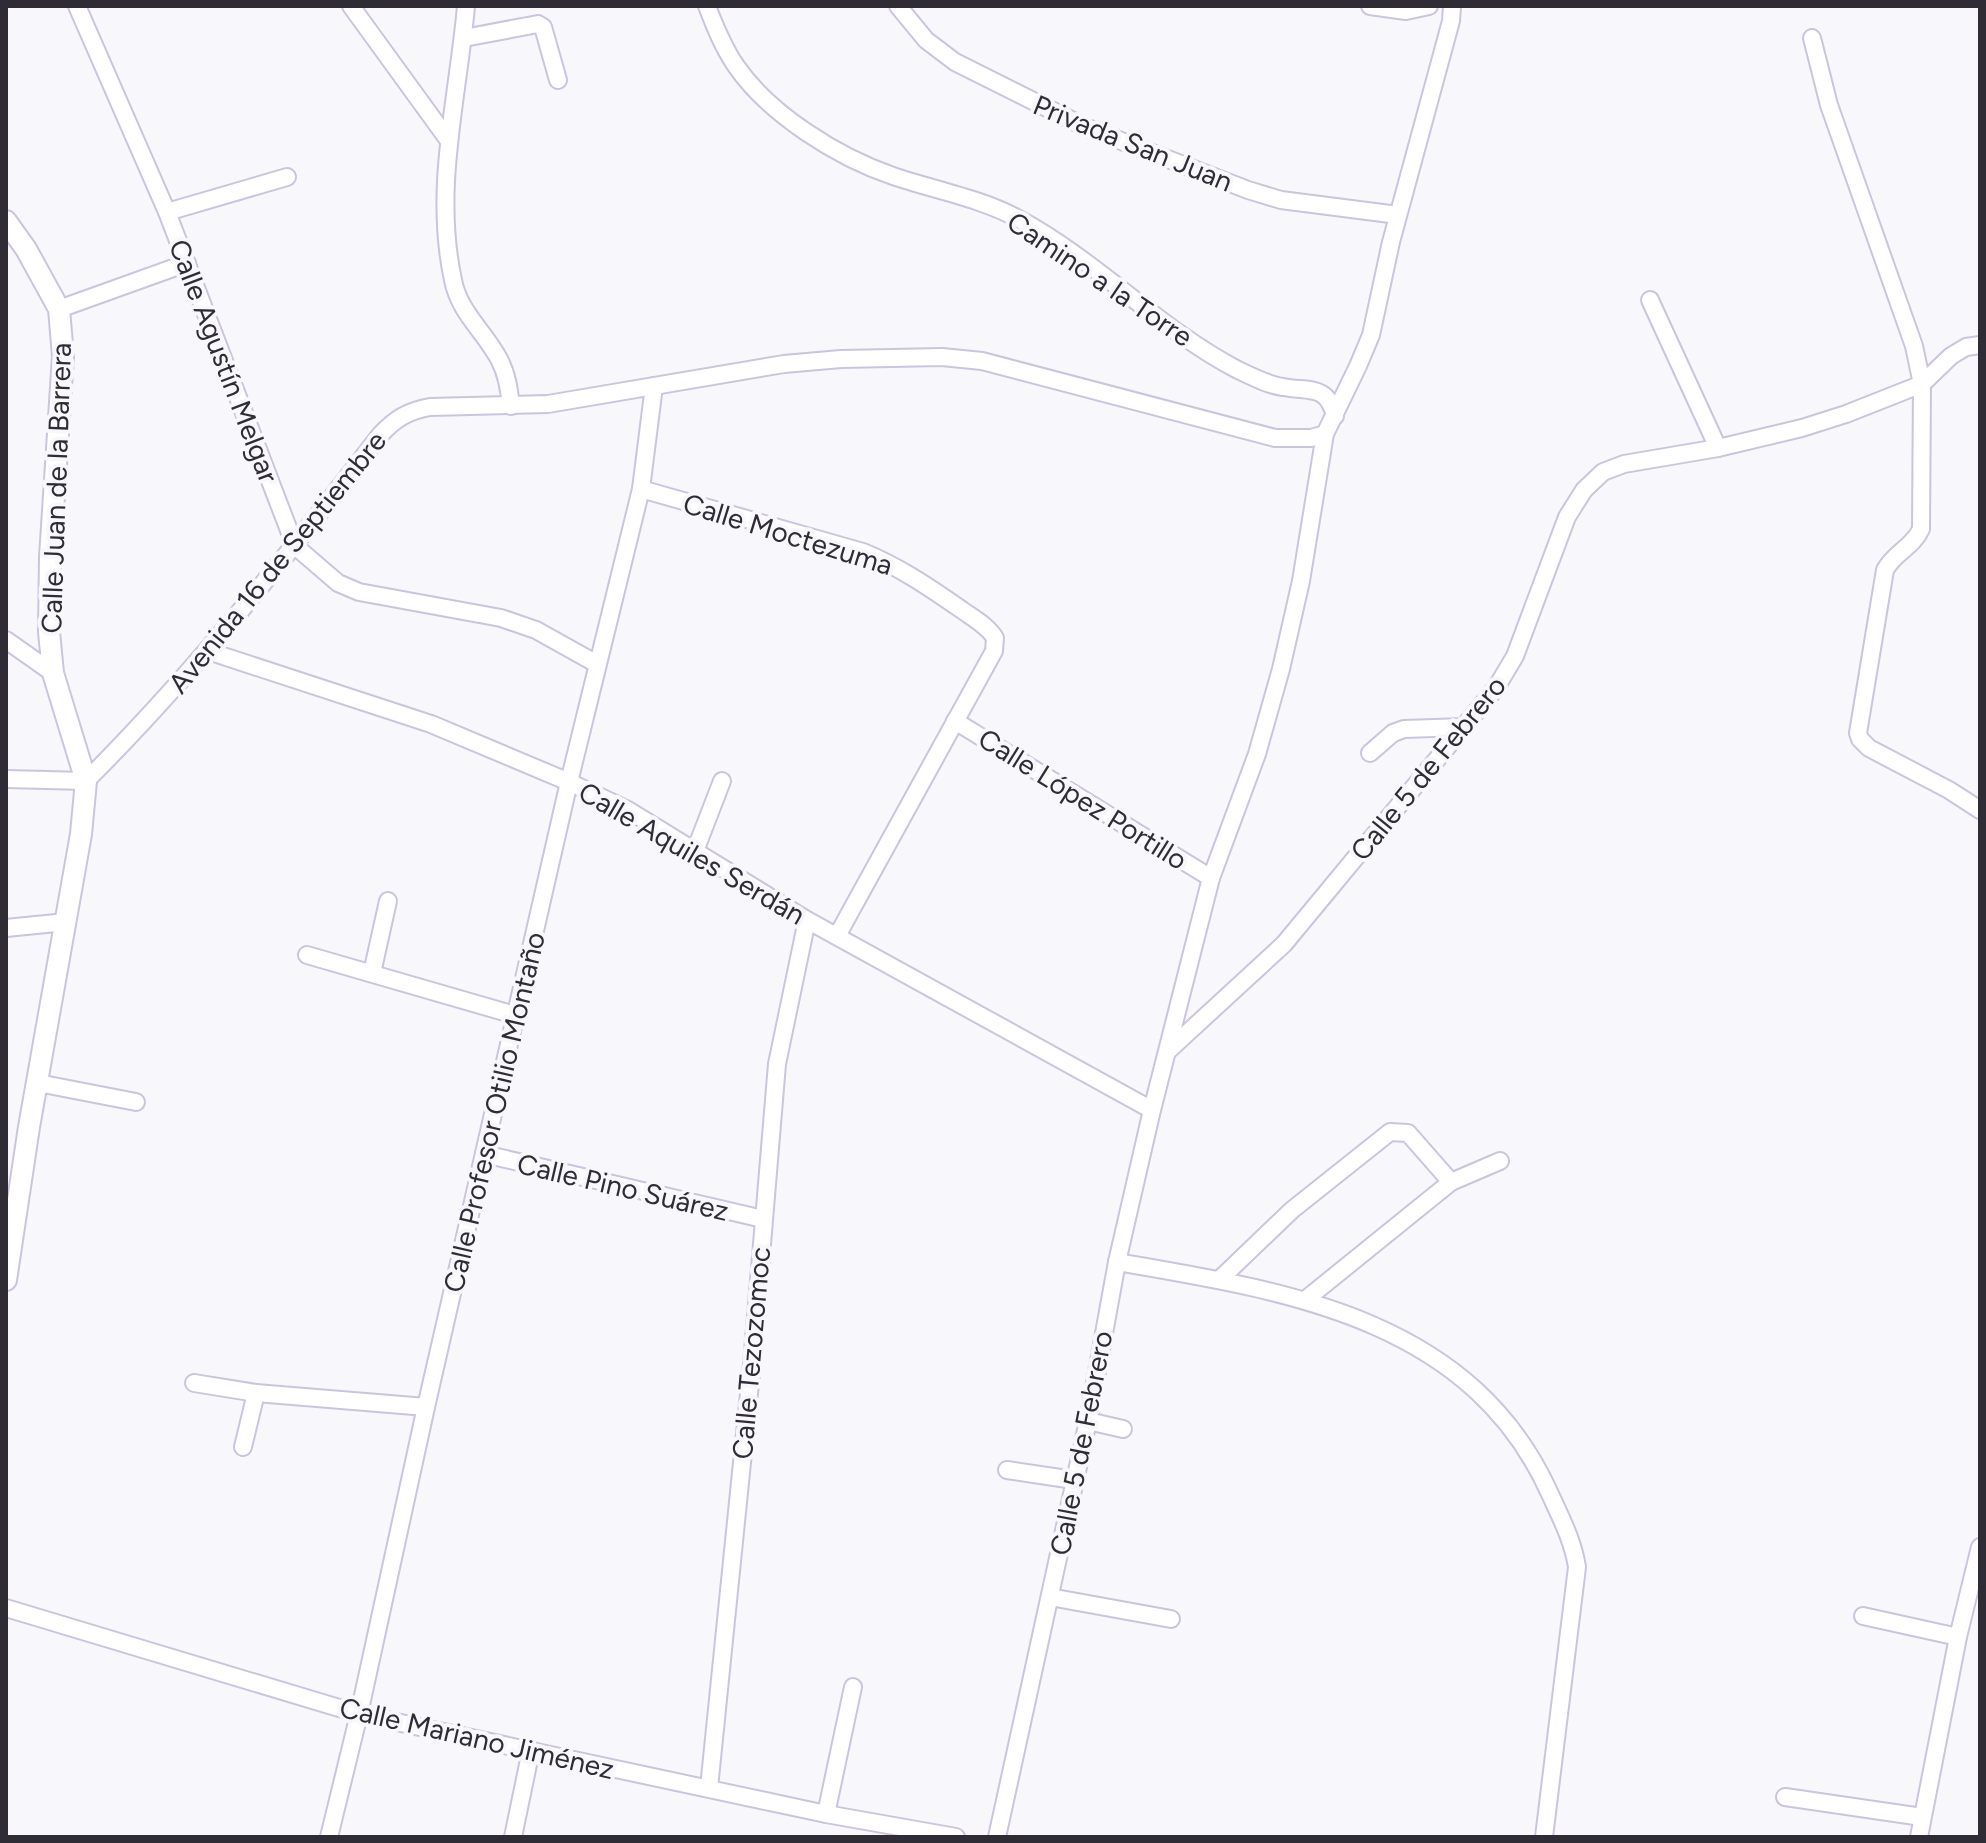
<svg xmlns="http://www.w3.org/2000/svg" width="1986" height="1843" font-family="Figtree,sans-serif">
	<style>
		.lines { fill: none; stroke-linecap: round; stroke-linejoin: round }
		.minor-casing { stroke: #ccc4de; stroke-width: 20 }
		.tertiary-casing { stroke: #ccc4de; stroke-width: 24 }
		.minor { stroke: #fff; stroke-width: 16 }
		.tertiary { stroke: #fff; stroke-width: 20 }
		.labels { text-anchor: middle; dominant-baseline: central; stroke-width: 8; stroke-linejoin: round; paint-order: stroke }
		.street-label { font-size: 28px; fill: #2f2c36; stroke: #f8f7fc }
	</style>
	<rect width="100%" height="100%" fill="#f8f7fc"/>
	<g class="lines">
		<g class="minor-casing">
			<g id="minor">
				<path d="M77,6L167,212L295,546L338,583L359,592L501,618L536,630L597,664"/>
				<path d="M351,6L449,141"/>
				<path d="M466,6C458,98 433,188 453,280C459,312 484,331 499,359C507,374 509,389 511,406"/>
				<path d="M707,6C715,27 723,47 736,66C769,114 837,157 893,176C934,190 980,198 1019,219C1097,261 1159,329 1238,370C1253,377 1268,385 1283,387C1310,392 1327,384 1335,416"/>
				<path d="M898,6L926,40L955,62L1085,127L1248,190L1281,200L1398,215"/>
				<path d="M1370,6L1406,11L1429,6"/>
				<path d="M464,38L538,24L543,27L558,80"/>
				<path d="M1812,38L1829,105L1914,346L1922,384L1921,529C1913,547 1894,553 1885,570L1858,733L1860,739L1869,748L1949,790L1980,810"/>
				<path d="M167,212L287,177"/>
				<path d="M1650,300L1718,448"/>
				<path d="M59,309L187,263"/>
				<path d="M641,489L863,552C900,567 930,588 962,610C973,618 988,626 995,638L994,651L837,936"/>
				<path d="M6,640L53,673"/>
				<path d="M208,651L431,724L569,782L628,810L807,920L1152,1110"/>
				<path d="M955,721L1211,878"/>
				<path d="M1370,753L1393,733L1404,729L1465,727"/>
				<path d="M6,779L86,781C194,673 288,555 380,435C396,418 408,411 430,407L548,404L784,364L841,359L942,357L982,361L1275,438H1311L1325,434"/>
				<path d="M695,851L722,781"/>
				<path d="M6,928L66,922"/>
				<path d="M307,955L518,1016"/>
				<path d="M372,973L388,901"/>
				<path d="M1170,1049L1284,944L1496,688L1515,656L1567,517L1584,490L1603,472L1624,464L1718,448L1802,428L1846,414L1922,384L1951,356L1966,347L1980,345"/>
				<path d="M38,1083L136,1102"/>
				<path d="M484,1154L763,1219"/>
				<path d="M1117,1262C1286,1291 1471,1318 1550,1494C1561,1518 1573,1541 1577,1567L1544,1837"/>
				<path d="M1220,1279L1292,1210L1390,1132L1408,1133L1451,1182"/>
				<path d="M1305,1300L1451,1182L1500,1161"/>
				<path d="M194,1383L256,1393L426,1407"/>
				<path d="M1088,1421L1123,1429"/>
				<path d="M243,1447L256,1393"/>
				<path d="M1007,1470L1074,1480"/>
				<path d="M1050,1597L1171,1619"/>
				<path d="M6,1608L359,1714L826,1814L956,1837"/>
				<path d="M1863,1616L1958,1637"/>
				<path d="M709,1788L752,1364L777,1064L807,920"/>
				<path d="M1785,1797L1922,1817"/>
				<path d="M826,1814L853,1687"/>
				<path d="M329,1837L359,1714L426,1407L569,782L641,489L654,386"/>
				<path d="M513,1837L531,1750"/>
				<path d="M997,1837L1088,1421L1117,1262L1152,1110L1211,878L1257,754L1281,669L1301,581L1325,434L1358,366L1371,335L1391,242L1451,21L1452,6"/>
				<path d="M1919,1837L1958,1637L1980,1547"/>
			</g>
		</g>
		<g class="tertiary-casing">
			<path id="tertiary" d="M6,221L26,249L59,309L63,356L50,557L49,632L53,673L86,781L81,834L29,1127L6,1280"/>
		</g>
		<use href="#minor" class="minor"/>
		<use href="#tertiary" class="tertiary"/>
	</g>
	<g class="labels">
		<g class="street-label">
			<text transform="translate(1133 143) rotate(22)">Privada San Juan</text>
			<text transform="translate(1100 279) rotate(34)">Camino a la Torre</text>
			<text transform="translate(224 361) rotate(69)">Calle Agustín Melgar</text>
			<text transform="translate(56 488) rotate(-88)">Calle Juan de la Barrera</text>
			<text transform="translate(788 534) rotate(17)">Calle Moctezuma</text>
			<text transform="translate(277 562) rotate(-51)">Avenida 16 de Septiembre</text>
			<text transform="translate(1428 768) rotate(-51)">Calle 5 de Febrero</text>
			<text transform="translate(1083 799) rotate(32)">Calle López Portillo</text>
			<text transform="translate(692 853) rotate(30)">Calle Aquiles Serdán</text>
			<text transform="translate(494 1112) rotate(-77)">Calle Profesor Otilio Montaño</text>
			<text transform="translate(623 1187) rotate(13)">Calle Pino Suárez</text>
			<text transform="translate(751 1353) rotate(-85)">Calle Tezozomoc</text>
			<text transform="translate(1081 1443) rotate(-79)">Calle 5 de Febrero</text>
			<text transform="translate(477 1738) rotate(13)">Calle Mariano Jiménez</text>
		</g>
	</g>
	<rect width="1986" height="1843" fill="none" stroke="#2f2c36" stroke-width="16"/>
</svg>
